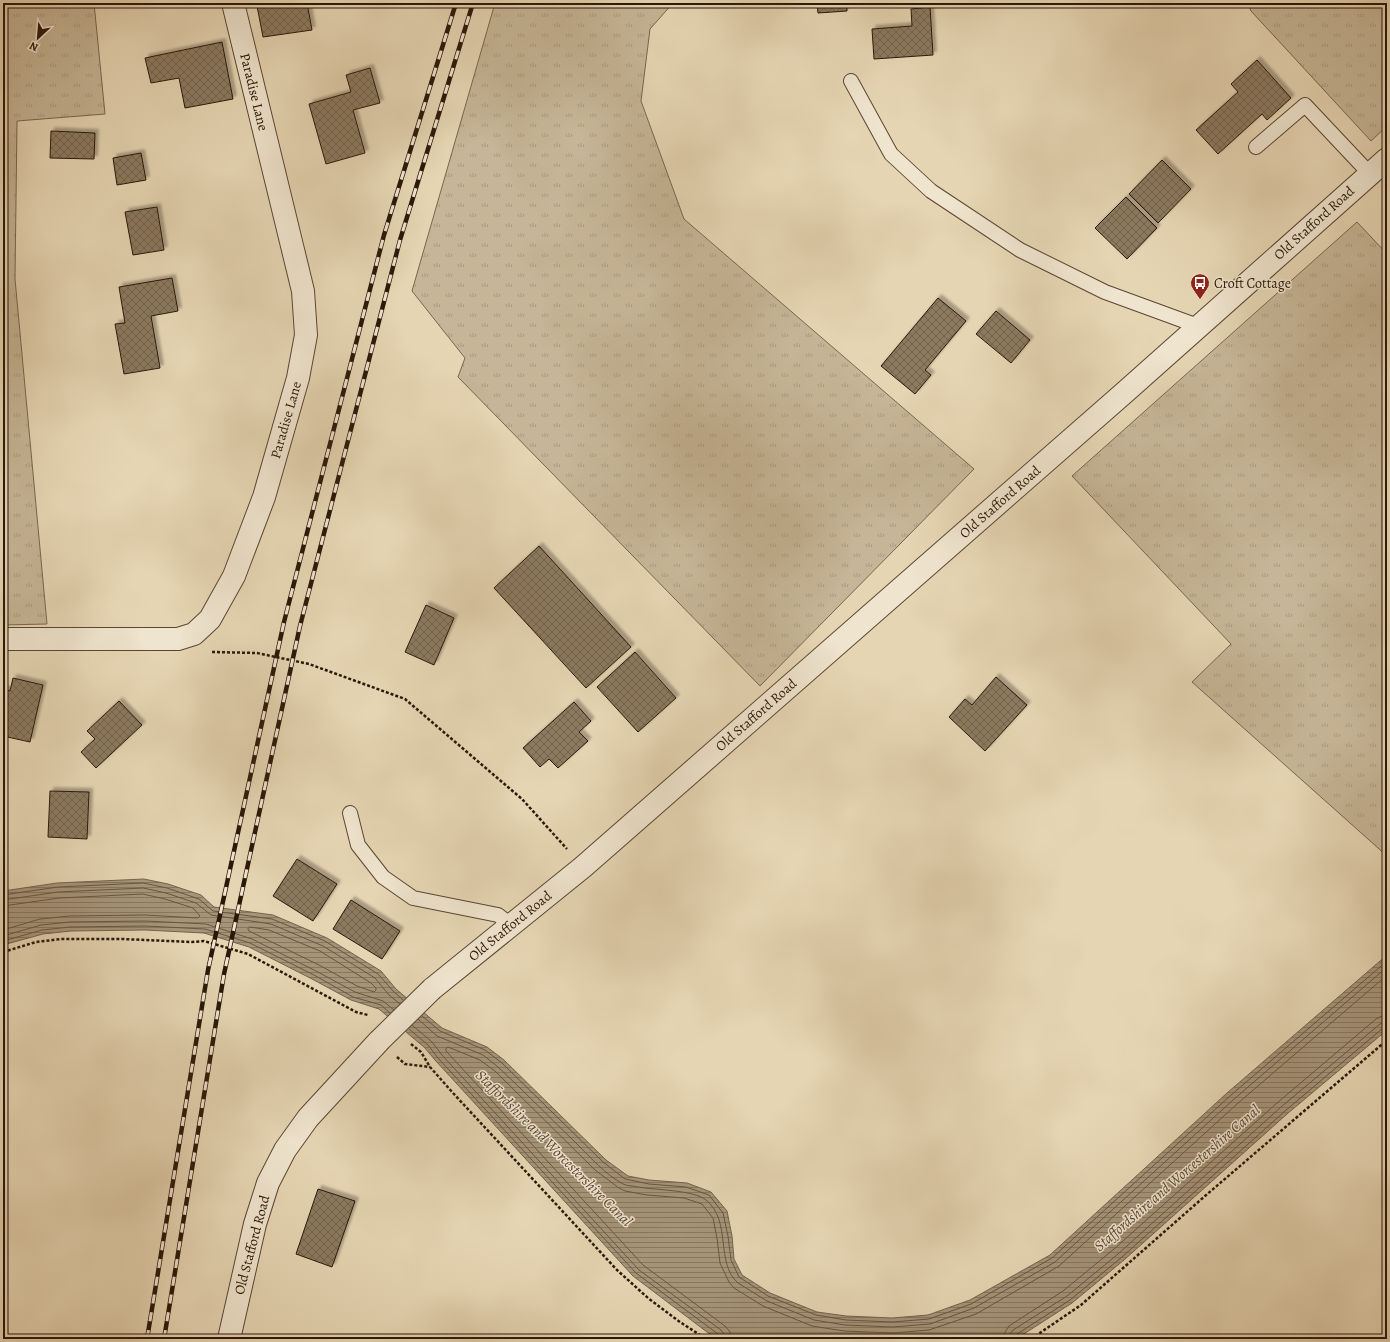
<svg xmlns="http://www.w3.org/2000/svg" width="1390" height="1342" font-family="Alegreya,serif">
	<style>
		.grass { fill: url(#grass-tufts); stroke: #78664f }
		.water { fill: url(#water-rules); stroke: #75624c }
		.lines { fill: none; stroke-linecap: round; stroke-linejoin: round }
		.shore { stroke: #685640; stroke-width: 1 }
		.building { fill: url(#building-cross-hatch); stroke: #2b1708; filter: url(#shadow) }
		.service-casing { stroke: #5a4633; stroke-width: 16 }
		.minor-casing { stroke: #5a4633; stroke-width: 24 }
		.tertiary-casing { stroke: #5a4633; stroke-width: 24 }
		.path { stroke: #2b1708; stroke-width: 2.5; stroke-dasharray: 3 2; stroke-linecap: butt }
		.service { stroke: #efe4ce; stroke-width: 14 }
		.minor { stroke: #efe4ce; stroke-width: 22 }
		.tertiary { stroke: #efe4ce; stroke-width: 22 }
		.rail-casing { stroke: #2b1708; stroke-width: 4.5 }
		.rail { stroke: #efe4ce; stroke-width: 3; stroke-dasharray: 9; stroke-linecap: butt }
		.tertiary-bridge-casing { stroke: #5a4633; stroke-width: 24; stroke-linecap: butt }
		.tertiary-bridge { stroke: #efe4ce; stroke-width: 22 }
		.labels { text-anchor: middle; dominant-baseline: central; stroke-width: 3; stroke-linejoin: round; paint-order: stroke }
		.street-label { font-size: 14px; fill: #2b1708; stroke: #efe4ce }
		.poi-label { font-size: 14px; fill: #2b1708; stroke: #efe4ce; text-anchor: start }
		.water-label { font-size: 15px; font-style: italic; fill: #5c4935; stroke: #efe4ce }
	</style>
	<defs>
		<pattern id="grass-tufts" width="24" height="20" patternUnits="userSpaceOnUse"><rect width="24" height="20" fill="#c6b596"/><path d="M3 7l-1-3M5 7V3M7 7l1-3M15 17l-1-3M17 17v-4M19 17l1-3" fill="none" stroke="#aa9b80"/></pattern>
		<pattern id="water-rules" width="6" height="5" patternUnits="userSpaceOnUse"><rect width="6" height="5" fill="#a69479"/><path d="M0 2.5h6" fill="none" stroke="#877861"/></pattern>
		<pattern id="building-cross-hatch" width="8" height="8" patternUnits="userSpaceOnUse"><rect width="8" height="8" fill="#8c7a61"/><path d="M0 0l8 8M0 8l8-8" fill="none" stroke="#73634e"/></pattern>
		<filter id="shadow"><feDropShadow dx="3.5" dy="-3.5" stdDeviation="1" flood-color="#0004"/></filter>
	</defs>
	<rect width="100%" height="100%" fill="#e6d5b3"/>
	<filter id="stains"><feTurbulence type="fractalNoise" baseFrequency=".005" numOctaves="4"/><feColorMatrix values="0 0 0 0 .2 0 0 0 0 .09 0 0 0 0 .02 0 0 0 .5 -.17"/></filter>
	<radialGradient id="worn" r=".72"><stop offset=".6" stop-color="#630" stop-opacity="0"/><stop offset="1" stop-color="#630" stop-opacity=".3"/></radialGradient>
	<g class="grass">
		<path d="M3,3H94L105,114L17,121L15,279L47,624L3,625Z"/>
		<path d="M495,3H673L650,29L641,101L684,219L974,469L760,686L458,377L465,358L412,291Z"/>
		<path d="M1248,3H1387V126L1371,141L1251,11Z"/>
		<path d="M1357,222L1387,254V856L1192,682L1231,644L1072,476Z"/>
	</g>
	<path class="water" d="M144,879L168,884L201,895L214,907L273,915L327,938L381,971L396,989L442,1028L487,1047L504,1060L606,1160L628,1176L649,1180L687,1183L711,1192L727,1211L732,1236L734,1259L742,1275L770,1293L817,1312L846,1316L892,1318L928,1315L970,1300L1050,1255L1227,1093L1387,955V1030L1287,1114L1124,1260L1072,1303L1016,1339H718L707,1332L633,1276L435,1060L425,1048L379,1009L351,1000L312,979L249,947L204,933L145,930L71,931L43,934L3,945V891L57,883Z"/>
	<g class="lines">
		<g class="shore">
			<path d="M3,895L58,887L100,885L143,883L167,888L199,899L213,911L272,919L325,941L378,974L393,991L403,1000"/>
			<path d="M3,900L58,892L100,890L143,888L166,893L196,903L211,915L271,924L323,946L375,978L389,995L400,1004"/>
			<path d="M3,906L59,898L143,894L165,899L193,908L200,916L198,918L145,915L70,916L40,919L3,930"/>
			<path d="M250,927L269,930L320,951L371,983L376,988V990L374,992L357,986L319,965L249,931L248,929Z"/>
			<path d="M3,936L41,925L70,922L145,921L206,924L252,939L316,971L355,992L383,1001L394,1010"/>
			<path d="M3,941L42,930L70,927L145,926L205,929L250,943L314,975L353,997L381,1005L390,1013"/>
			<path d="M422,1016L440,1031L485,1050L502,1063L603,1162L625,1179L649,1184L686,1187L709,1195L723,1213L728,1236L731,1260L739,1277L768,1296L816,1315L846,1320L892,1322L929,1319L971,1304L1052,1258L1230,1096L1387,961"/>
			<path d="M418,1019L437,1036L483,1055L498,1067C525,1092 550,1118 577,1144C591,1158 605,1174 623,1184C627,1186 633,1186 638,1187C655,1190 694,1190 706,1200C732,1221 715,1263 738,1283L767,1301L814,1320L845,1325L892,1327L930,1324L974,1308L1055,1262L1233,1100L1387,967"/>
			<path d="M412,1025L432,1042L442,1055L639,1270L721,1330L724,1334L725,1339"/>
			<path d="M409,1029L428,1045L438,1058L636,1273L718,1334L720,1339"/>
			<path d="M731,1339L730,1332L725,1326L643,1265L446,1051V1048L448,1047L480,1060L495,1071L595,1170L619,1188L625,1191L647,1195L684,1198L702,1204L713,1218L717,1238L720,1263L729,1282L734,1288L763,1306L812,1326L844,1331L892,1333L929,1330L976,1314L1059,1266L1237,1104L1387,975"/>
			<path d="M1004,1339L1005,1332L1009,1326L1063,1291L1114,1249L1277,1103L1376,1019L1382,1016H1387"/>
			<path d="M1010,1339V1334L1013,1330L1067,1296L1118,1254L1281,1107L1380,1024L1387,1022"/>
			<path d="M1015,1339L1017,1334L1070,1300L1122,1257L1285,1111L1383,1028L1387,1027"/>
		</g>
	</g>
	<g class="building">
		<path d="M279,3H307L312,30L263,37L257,6Z"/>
		<path d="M817,3H847V11L818,13Z"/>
		<path d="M930,7L933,55L874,59L872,29L912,26L911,9Z"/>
		<path d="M222,42L233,99L185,108L179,78L151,83L145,58Z"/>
		<path d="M1257,60L1291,98L1267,120L1262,114L1218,154L1196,130L1238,92L1231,84Z"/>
		<path d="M370,68L380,103L353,110L365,153L326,164L309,104L351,92L346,75Z"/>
		<path d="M51,131L95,133L94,159L50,158Z"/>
		<path d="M141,153L146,180L117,185L113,158Z"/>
		<path d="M1162,160L1191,189L1158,223L1129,194Z"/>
		<path d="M1126,197L1157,228L1127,259L1095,228Z"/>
		<path d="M157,207L164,250L133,255L125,212Z"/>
		<path d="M172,278L178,311L151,316L160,368L124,374L115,324L125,323L119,287Z"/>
		<path d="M938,298L966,321L925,370L931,375L915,394L881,366Z"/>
		<path d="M996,311L1030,340L1011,363L976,334Z"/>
		<path d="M539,546L631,647L586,688L494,588Z"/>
		<path d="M426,605L454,618L434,665L405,652Z"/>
		<path d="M635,652L676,698L638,732L597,687Z"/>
		<path d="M996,677L1027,705L985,751L949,717L965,699L972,705Z"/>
		<path d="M13,678L43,685L30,742L3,736V689L10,691Z"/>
		<path d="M119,701L142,725L96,768L81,752L95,739L87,731Z"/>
		<path d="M574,702L591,721L579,732L588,741L558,768L549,759L540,767L523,748Z"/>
		<path d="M50,791L89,792L87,839L48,837Z"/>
		<path d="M297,859L337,884L313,921L273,896Z"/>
		<path d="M351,900L400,931L382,959L333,929Z"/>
		<path d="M318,1189L355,1201L332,1267L296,1254Z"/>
	</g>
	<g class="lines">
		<g class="service-casing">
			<g id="service">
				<path d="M851,81L891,154L931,191L1020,250L1105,292L1198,326"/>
				<path d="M1256,147L1305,105L1370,174"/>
				<path d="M350,813L358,845L383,877L413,898L498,915L511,925"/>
			</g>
		</g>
		<g class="minor-casing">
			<path id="minor" d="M3,639H178L194,634L210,619L234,576L264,497L298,378L306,335L303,291L233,3"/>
		</g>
		<g class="tertiary-casing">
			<g id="tertiary">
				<path d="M432,989L583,867L1124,393L1387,159"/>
				<path d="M229,1339L255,1224L268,1183L285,1150L308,1118L379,1041"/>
			</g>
		</g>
		<g class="path">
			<path d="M212,652L257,653L309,664L405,699L522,799L567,849"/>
			<path d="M3,952L36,942L61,939H122L192,942L204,941L248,954L356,1012L368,1015"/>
			<path d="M411,1044L421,1052L430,1067L453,1093L617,1270L648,1298L680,1322L706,1339"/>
			<path d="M397,1057L405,1064L430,1067"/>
			<path d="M1031,1339L1081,1305L1205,1196L1387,1040"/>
		</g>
		<use href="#service" class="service"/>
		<use href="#minor" class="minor"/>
		<use href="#tertiary" class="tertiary"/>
		<g class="rail-casing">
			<g id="rail">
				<path d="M147,1339L208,970L284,622L384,235L456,3"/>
				<path d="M164,1339L224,974L300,626L400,240L473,3"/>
			</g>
		</g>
		<use href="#rail" class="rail"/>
		<g class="tertiary-bridge-casing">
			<path id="tertiary-bridge" d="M379,1041L432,989"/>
		</g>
		<use href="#tertiary-bridge" class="tertiary-bridge"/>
	</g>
	<defs>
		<g id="bus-pin" transform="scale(1)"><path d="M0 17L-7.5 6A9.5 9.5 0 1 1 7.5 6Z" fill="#8f2418" stroke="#efe4ce"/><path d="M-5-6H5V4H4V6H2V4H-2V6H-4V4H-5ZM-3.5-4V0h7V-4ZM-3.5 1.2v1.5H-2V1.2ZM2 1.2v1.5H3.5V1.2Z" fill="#fff"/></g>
	</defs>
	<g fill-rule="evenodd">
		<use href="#bus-pin" x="1200" y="283"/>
	</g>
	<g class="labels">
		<g class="street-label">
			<text transform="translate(254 92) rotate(76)">Paradise Lane</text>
			<text transform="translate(1314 223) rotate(-42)">Old Stafford Road</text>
			<text transform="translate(286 420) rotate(-74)">Paradise Lane</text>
			<text transform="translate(1000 502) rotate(-41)">Old Stafford Road</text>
			<text transform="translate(756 715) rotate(-41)">Old Stafford Road</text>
			<text transform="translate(510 926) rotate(-39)">Old Stafford Road</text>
			<text transform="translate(252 1245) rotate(-75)">Old Stafford Road</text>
		</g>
		<g class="poi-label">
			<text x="1214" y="283">Croft Cottage</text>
		</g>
		<g class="water-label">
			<text transform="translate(554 1148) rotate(45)">Staffordshire and Worcestershire Canal</text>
			<text transform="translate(1177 1178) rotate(-41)">Staffordshire and Worcestershire Canal</text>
		</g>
	</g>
	<rect width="1390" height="1342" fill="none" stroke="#e6d5b3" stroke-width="16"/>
	<rect x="4" y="4" width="1382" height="1334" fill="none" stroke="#2b1708" stroke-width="2"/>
	<rect x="8" y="8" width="1374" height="1326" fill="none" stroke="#2b1708"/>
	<g transform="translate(38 38) rotate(206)" stroke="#efe4ce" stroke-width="3" paint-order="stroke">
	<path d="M0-3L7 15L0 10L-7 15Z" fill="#2b1708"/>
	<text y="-6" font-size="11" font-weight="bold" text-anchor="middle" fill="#2b1708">N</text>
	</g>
	<rect width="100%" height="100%" filter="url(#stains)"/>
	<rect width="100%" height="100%" fill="url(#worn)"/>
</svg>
